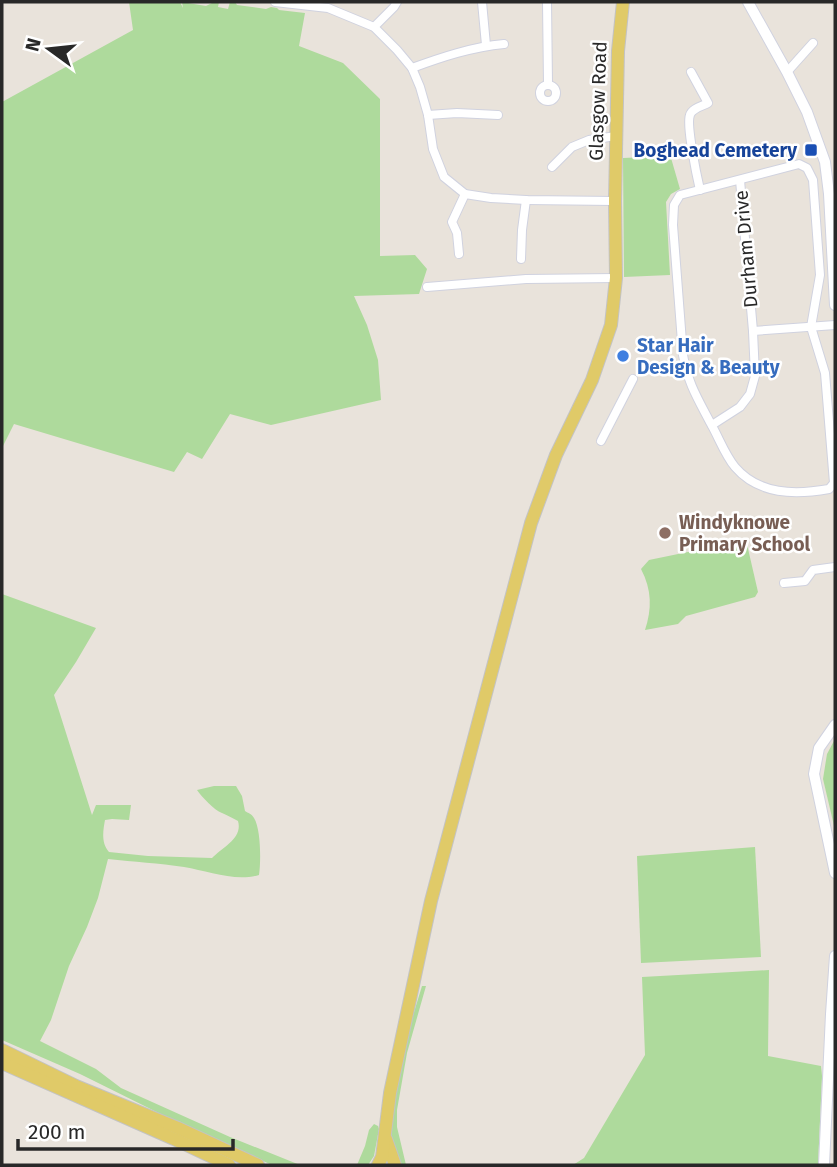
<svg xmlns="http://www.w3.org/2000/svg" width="837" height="1167" font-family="'Fira Sans',sans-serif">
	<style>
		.green { fill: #aeda9c }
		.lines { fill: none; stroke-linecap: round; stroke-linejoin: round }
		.minor-casing { stroke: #d0d2df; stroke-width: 10 }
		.secondary-casing { stroke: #d0d2df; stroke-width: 12 }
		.primary-casing { stroke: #c3c3c3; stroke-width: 14 }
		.minor { stroke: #fff; stroke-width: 8 }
		.secondary { stroke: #fff; stroke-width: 10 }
		.primary { stroke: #e0ca68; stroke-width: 12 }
		.transit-dot { fill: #1a4fb4; stroke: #fff; stroke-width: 2.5 }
		.shop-dot { fill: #3f7fe0; stroke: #fff; stroke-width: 2.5 }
		.education-dot { fill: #8d6e63; stroke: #fff; stroke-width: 2.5 }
		.labels { text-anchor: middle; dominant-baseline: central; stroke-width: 5; stroke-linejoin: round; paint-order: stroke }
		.street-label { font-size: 19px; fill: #282828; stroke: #fff }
		.transit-label { font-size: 19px; font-weight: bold; fill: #164399; stroke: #fff; text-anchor: end }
		.shop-label { font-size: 19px; font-weight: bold; fill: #366cbe; stroke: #fff; text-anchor: start }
		.education-label { font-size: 19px; font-weight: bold; fill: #785e54; stroke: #fff; text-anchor: start }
	</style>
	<rect width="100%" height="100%" fill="#e9e3db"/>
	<g class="green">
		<path d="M129,2H180L183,8L182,2L206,6L214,2H219L218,7L228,9L230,2H235L237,5L266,9L271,7L277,8L279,10L305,13L299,46L343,63L380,99V256L415,255L427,269L419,294L354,296L367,325L378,360L381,400L271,425L230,414L202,459L187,452L174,472L14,424L2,448V102L133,30Z"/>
		<path d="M669,151L680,189L671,194L666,202L670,275L624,277L623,158L646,157Z"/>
		<path d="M746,540L758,592L755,597L686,616L678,624L645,630C652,609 652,590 641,569L649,560Z"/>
		<path d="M2,594L96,628L76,662L54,695L92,815L96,805H131L129,820L112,819L105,820C103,831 101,843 109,852L148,856L212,858C223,847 243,838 238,821C233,818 228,816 222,813C214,810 202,797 197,790L214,786H236L242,796L245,811C248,813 252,814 254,818C261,829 261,862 259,875C235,882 208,871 184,867C159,863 134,862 108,859L98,898L87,927L69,966L51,1020L40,1041L96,1069L121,1088L230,1137L300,1165H272L199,1133L80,1074L2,1040Z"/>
		<path d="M835,739V830L823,779L827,754Z"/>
		<path d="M755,847L761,957L641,963L637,856Z"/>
		<path d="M769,970L768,1056L821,1066L822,1076L818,1165H573L584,1158L645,1055L642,977Z"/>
		<path d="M422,986H426L407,1053L397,1110V1127L406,1165H400L390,1138L391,1115L408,1032Z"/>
		<path d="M374,1124L378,1126L379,1129L374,1156L368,1165H357L365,1146L369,1130Z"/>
	</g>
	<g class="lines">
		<g class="minor-casing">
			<g id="minor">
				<path d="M275,2L328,8L374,27L397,50L412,68L420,87L428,115L433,149L444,177L465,194L491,198L526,200L615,201"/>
				<path d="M482,2L486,45"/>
				<path d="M547,2L548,84"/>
				<path d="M374,27L394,7L397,2"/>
				<path d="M412,68C442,57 472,47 504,44"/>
				<path d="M691,72L708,103C703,106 692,108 690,115C686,125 697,177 700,190"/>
				<path d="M787,72L813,43"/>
				<circle cx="548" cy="93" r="8"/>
				<path d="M428,115L457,113L498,115"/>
				<path d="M799,164L807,168L813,180L820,275L811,327L825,373L834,483L829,489C795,495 759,495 735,467C725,455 719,438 711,424C698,399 688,384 683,355L673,225L674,205L680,195Z"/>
				<path d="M552,167L572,147L589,140L616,136"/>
				<path d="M459,254L457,233L452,222L465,194"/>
				<path d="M521,259L522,230L526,200"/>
				<path d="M427,287L526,279L616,278"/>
				<path d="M753,331L835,325"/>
				<path d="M712,425L740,407L750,394L755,376L753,331L740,180"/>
				<path d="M601,441L633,379"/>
				<path d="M784,583L805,581L813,570L835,567"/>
			</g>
		</g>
		<g class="secondary-casing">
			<g id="secondary">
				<path d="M748,2L787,72L807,112L825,162L829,194L835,305"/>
				<path d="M835,725L819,748L814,774L835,873"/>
				<path d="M824,1165L831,1014L835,956"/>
			</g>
		</g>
		<g class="primary-casing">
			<g id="primary">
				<path d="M2,1050L76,1086L178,1128L258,1165"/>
				<path d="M2,1063L174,1139L229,1165"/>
				<path d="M386,1139L395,1165"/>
				<path d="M378,1165L382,1157L390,1093L431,901L531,523L556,455L592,380L611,325L616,278L615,201L618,51L623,2"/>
			</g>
		</g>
		<use href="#minor" class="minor"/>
		<use href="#secondary" class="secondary"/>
		<use href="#primary" class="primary"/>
	</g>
	<rect class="transit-dot" x="804" y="143" width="14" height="14" rx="3.5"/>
	<circle class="shop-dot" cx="623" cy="356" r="7"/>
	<circle class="education-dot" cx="665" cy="533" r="7"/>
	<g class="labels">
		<g class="street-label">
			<text transform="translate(598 101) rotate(-88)">Glasgow Road</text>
			<text transform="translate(746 249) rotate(-95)">Durham Drive</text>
		</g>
		<g class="transit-label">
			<text x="797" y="150">Boghead Cemetery</text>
		</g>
		<g class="shop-label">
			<text x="637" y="345">Star Hair<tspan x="637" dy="22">Design &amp; Beauty</tspan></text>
		</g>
		<g class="education-label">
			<text x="679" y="522">Windyknowe<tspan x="679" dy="22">Primary School</tspan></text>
		</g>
	</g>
	<rect width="837" height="1167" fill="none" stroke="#282828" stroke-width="7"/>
	<g transform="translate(49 49) rotate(285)" stroke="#ffffff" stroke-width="5" paint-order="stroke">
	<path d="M0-5L12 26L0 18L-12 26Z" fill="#282828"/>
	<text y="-10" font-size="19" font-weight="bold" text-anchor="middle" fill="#282828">N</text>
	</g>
	<path d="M18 1139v10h215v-10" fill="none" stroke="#282828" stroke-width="3.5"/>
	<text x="28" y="1139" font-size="21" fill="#282828" stroke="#ffffff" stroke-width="5" paint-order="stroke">200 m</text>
</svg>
